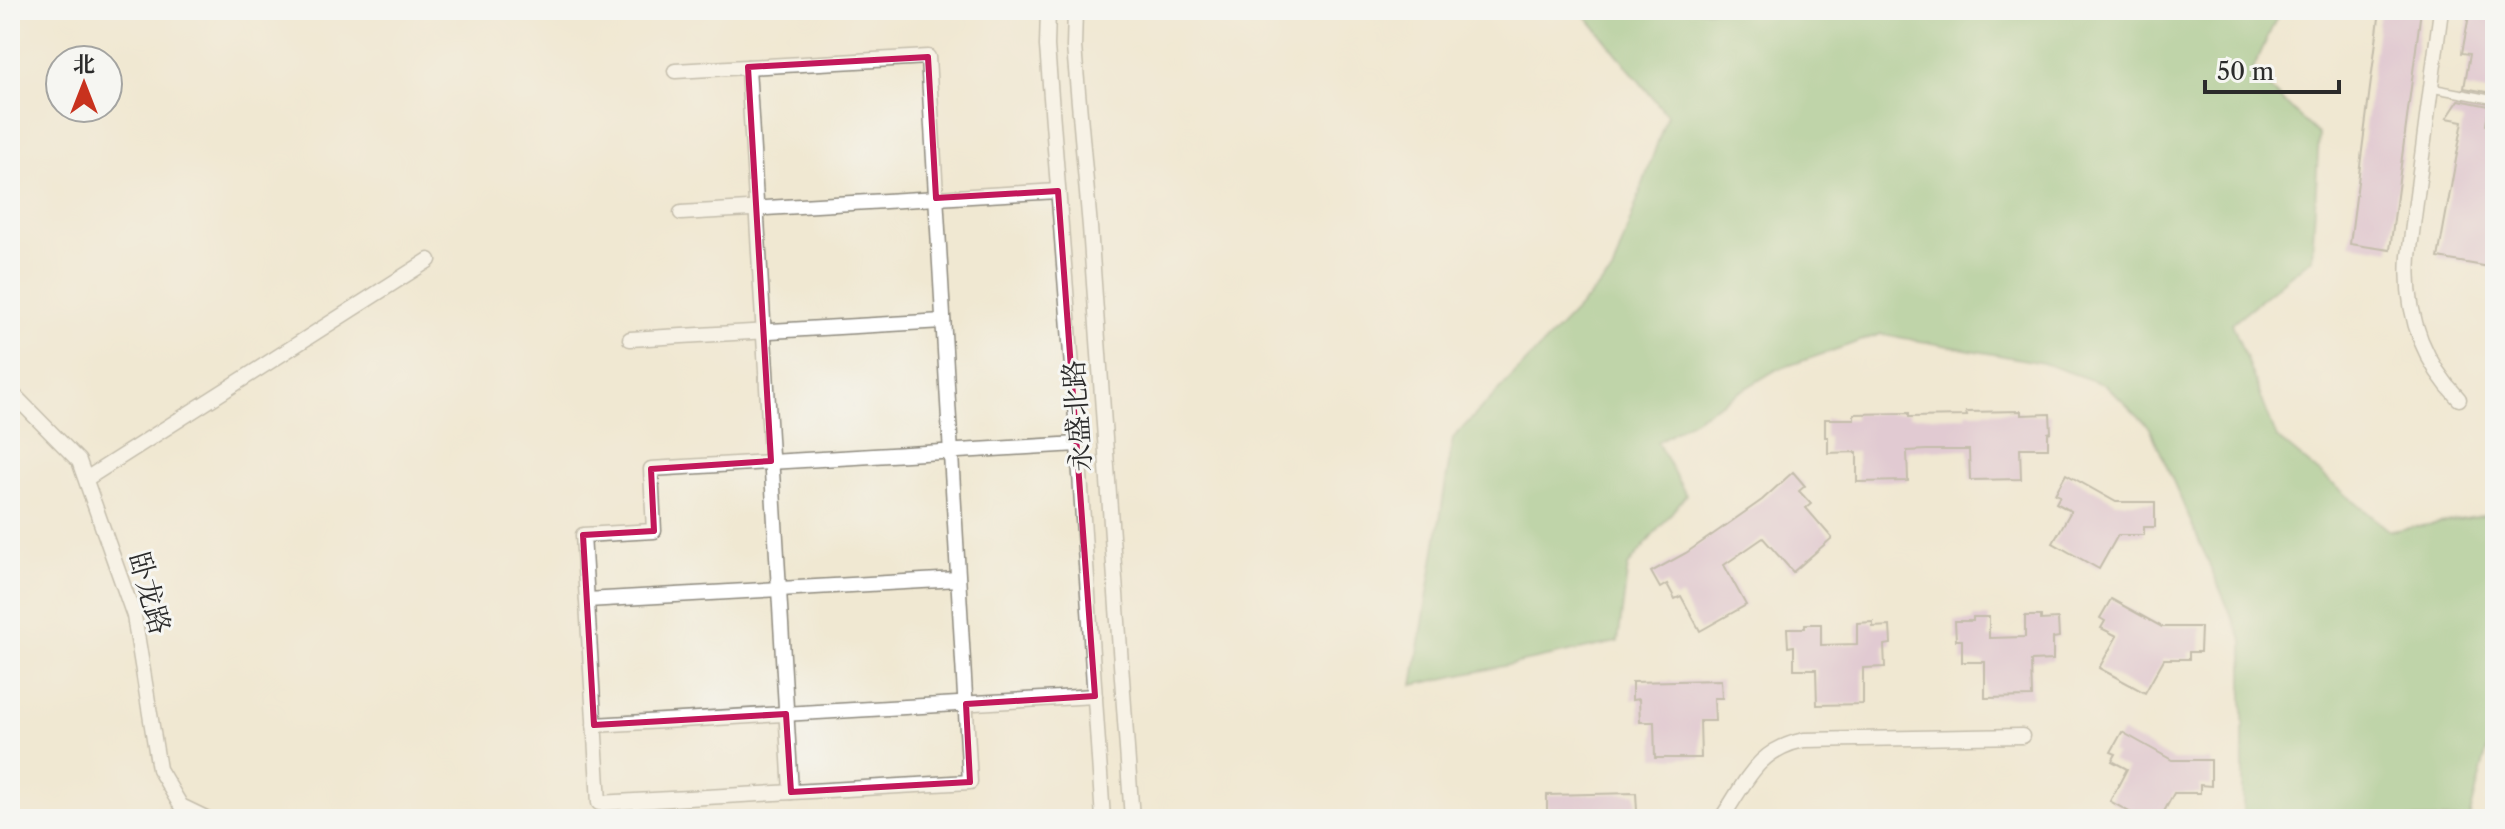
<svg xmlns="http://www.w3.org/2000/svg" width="2505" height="829" font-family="'Libre Caslon Text','Noto Serif SC',serif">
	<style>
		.forest { fill: #84bc78; stroke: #587452; stroke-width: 2 }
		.building { fill: #cfa7d2 }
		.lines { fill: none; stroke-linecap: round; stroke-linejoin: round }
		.service-casing { stroke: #8e8a7e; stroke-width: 10 }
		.minor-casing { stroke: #8e8a7e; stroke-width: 17 }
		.service { stroke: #fff; stroke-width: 7 }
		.minor { stroke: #fff; stroke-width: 14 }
		.marked { fill: none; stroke: #c2185b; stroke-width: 6; stroke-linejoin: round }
		.labels { text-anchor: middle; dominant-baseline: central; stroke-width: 6; stroke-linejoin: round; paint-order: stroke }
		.street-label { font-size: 28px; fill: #2b2b2b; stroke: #f6f6f2 }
	</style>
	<rect width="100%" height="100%" fill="#f6f6f2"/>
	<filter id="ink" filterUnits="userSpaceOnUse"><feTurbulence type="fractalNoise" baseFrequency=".0125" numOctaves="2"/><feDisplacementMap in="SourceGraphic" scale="16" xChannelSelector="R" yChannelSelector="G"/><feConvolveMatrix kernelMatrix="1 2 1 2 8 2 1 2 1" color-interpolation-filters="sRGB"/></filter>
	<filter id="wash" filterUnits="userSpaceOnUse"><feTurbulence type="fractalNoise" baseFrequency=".006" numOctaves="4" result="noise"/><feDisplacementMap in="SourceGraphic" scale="32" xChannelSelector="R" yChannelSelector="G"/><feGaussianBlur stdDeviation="1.8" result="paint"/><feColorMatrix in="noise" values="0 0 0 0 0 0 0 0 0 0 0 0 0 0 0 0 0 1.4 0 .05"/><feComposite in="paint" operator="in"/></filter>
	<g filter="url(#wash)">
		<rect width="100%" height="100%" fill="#f0e8d2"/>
		<path class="forest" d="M1581,10H2280L2252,72L2319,135L2312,258L2232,323L2277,438L2390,531L2495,514V718L2469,819H2243V642L2150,428L2106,385L2043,363L1881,334L1776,370L1657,442L1686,495L1628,566L1618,642L1413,685L1453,438L1612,273L1667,115Z"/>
		<g id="blocks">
			<g class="building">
				<path d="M2380,10H2421L2390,250L2350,244Z"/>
				<path d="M2470,10H2495V75L2492,93L2464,88L2470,54L2462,53Z"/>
				<path d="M2459,100L2489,106L2486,125L2495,127V268L2438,258L2463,121L2447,118Z"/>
				<path d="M2021,411V415L2050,414L2051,432L2048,433V448H2020L2021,479L1970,480L1969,450H1927L1907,451L1908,481L1857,482V452L1828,453V437H1825V419H1854V414L1909,413V417L1967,416L1966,412Z"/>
				<path d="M1793,472L1805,486L1799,491L1811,504L1806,508L1832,538L1793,572L1763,538L1724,565L1746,605L1700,631L1681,596L1675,599L1667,584L1660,588L1651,572L1686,553L1725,526L1762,500Z"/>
				<path d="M2066,474L2116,502H2155V527H2144V535H2118L2099,569L2053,543L2071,511L2056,503L2060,496L2055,494Z"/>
				<path d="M2111,599L2162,627H2201L2200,652H2189V659H2164L2145,693L2099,668L2117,636L2101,628L2105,621L2100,618Z"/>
				<path d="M2025,616H2041V620L2058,619L2059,637L2053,638V660L2031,661L2032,697L1985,698V662H1962V640H1956L1955,621H1973V617H1989V638L2025,637Z"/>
				<path d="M1873,622V627L1890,626L1891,644L1884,645L1885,667L1863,668V704L1817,705L1816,669H1794V646L1788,647L1787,628H1805V624H1821V645L1857,644V623Z"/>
				<path d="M1721,680L1722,698H1714L1715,721H1700L1701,758H1655L1654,722H1640L1639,699L1632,700V682Z"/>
				<path d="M2122,732L2172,760H2211V786L2200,785V793H2174L2160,819H2142L2110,801L2127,769L2112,761L2116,754L2111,752Z"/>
				<path d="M1636,793L1637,811L1629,812V819H1554V813H1547V795Z"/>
			</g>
		</g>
	</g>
	<g filter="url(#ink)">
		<use href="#blocks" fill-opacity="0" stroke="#8e8a7e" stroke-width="2"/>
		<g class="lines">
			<g class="service-casing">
				<path id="service" d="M2431,88L2495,100"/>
			</g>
			<g class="minor-casing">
				<g id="minor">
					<path d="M1048,10L1047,46L1078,444L1103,819"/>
					<path d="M1075,10L1074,47L1090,227L1132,819"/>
					<path d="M2441,10L2409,256C2405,310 2421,359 2459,399"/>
					<path d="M748,67L791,792"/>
					<path d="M675,71L928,57C942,298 956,540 970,782L599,803L583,535L654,531L651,469C793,460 935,452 1078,444"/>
					<path d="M681,213L1058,191"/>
					<path d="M630,339L943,321"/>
					<path d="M10,391L79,461L134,616L159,769L181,806L208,819"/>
					<path d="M86,479L429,260"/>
					<path d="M587,600L958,579"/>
					<path d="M594,725L1095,696"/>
					<path d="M1721,819C1747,781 1756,750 1804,740L2022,736"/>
				</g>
			</g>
			<use href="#service" class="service"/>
			<use href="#minor" class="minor"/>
		</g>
	</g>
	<path d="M0 0H2505V829H0ZM928,57L936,198L1058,191L1095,696L966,704L970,782L791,792L786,714L594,725L583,535L654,531L651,469L771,461L748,67Z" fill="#f0e8d2" fill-opacity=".55" fill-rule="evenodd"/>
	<path class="marked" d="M928,57L936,198L1058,191L1095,696L966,704L970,782L791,792L786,714L594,725L583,535L654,531L651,469L771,461L748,67Z"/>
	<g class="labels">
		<g class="street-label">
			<text transform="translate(1077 416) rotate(-94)">永盛北路</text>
			<text transform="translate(150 593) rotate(74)">卧龙路</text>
		</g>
	</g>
	<rect width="2505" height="829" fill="none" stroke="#f6f6f2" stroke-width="40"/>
	<g transform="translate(84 84)"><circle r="38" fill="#f6f6f2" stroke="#a5a5a2" stroke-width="2"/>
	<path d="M0-6L14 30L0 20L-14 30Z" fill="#c8321e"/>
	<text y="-12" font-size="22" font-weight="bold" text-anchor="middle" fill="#2b2b2b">北</text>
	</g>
	<path d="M2205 80v12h134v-12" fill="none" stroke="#2b2b2b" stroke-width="4"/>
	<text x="2217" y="80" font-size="24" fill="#2b2b2b" stroke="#f6f6f2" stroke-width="6" paint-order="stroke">50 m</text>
</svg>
